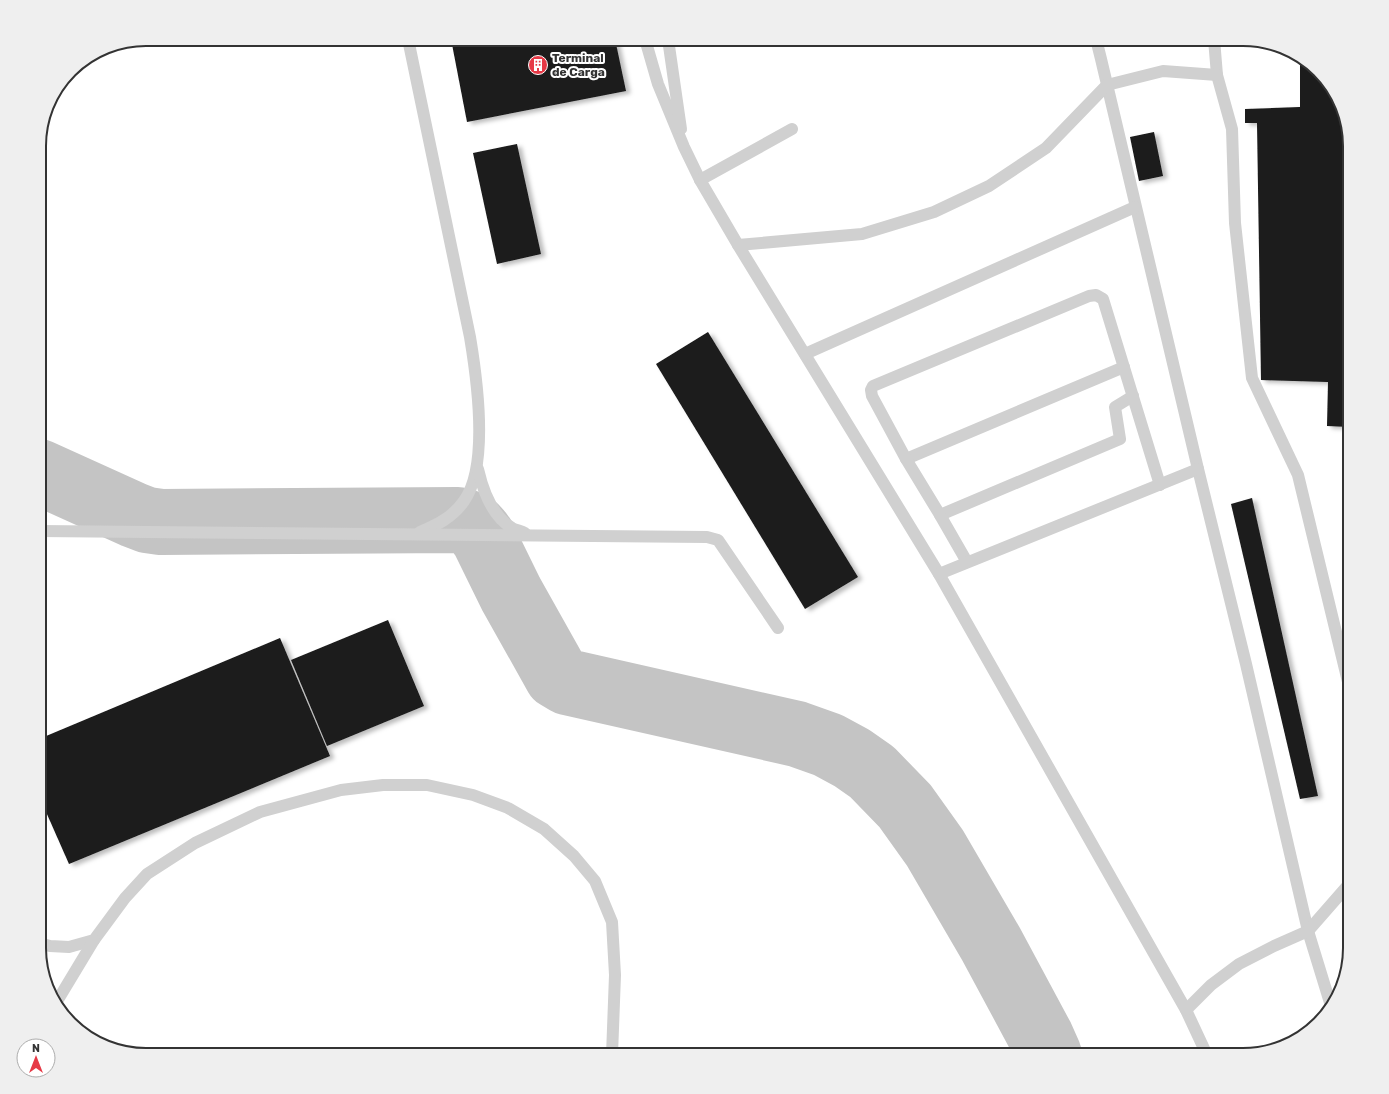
<svg xmlns="http://www.w3.org/2000/svg" width="1389" height="1094" font-family="Rubik,sans-serif">
	<style>
		.lines { fill: none; stroke-linecap: round; stroke-linejoin: round }
		.taxiway { stroke: #c4c4c4; stroke-width: 66 }
		.building { fill: #1a1a1a; filter: url(#shadow) }
		.lane { stroke: #d0d0d0; stroke-width: 12 }
		.labels { text-anchor: middle; dominant-baseline: central; stroke-width: 4; stroke-linejoin: round; paint-order: stroke }
		.poi-label { font-size: 12px; font-weight: bold; fill: #333; stroke: #fff; text-anchor: start }
		.rim { fill: none; stroke: #333; stroke-width: 2 }
	</style>
	<defs>
		<filter id="shadow"><feDropShadow dx="4.5" dy="2.5" stdDeviation="2" flood-color="#0004"/></filter>
	</defs>
	<rect width="100%" height="100%" fill="#fff"/>
	<g class="lines">
		<path class="taxiway" d="M39,472L134,515L147,520L161,522L458,520C471,522 477,528 484,539L511,594L557,676L567,682L797,734L828,745L852,758L872,772L905,806L935,848L991,944L1041,1037L1049,1055"/>
	</g>
	<g class="building">
		<path d="M451,39H615L626,91L467,122Z"/>
		<path d="M1300,57L1313,65L1339,99L1350,146V427L1327,426L1328,382L1261,380L1257,123H1245V109L1300,107Z"/>
		<path d="M1154,132L1163,176L1139,181L1130,137Z"/>
		<path d="M517,144L541,254L497,264L473,153Z"/>
		<path d="M708,332L858,577L805,609L656,364Z"/>
		<path d="M1252,498L1318,796L1300,799L1231,504Z"/>
		<path d="M388,620L424,706L327,746L291,660Z"/>
		<path d="M280,638L330,756L69,864L39,796V739Z"/>
	</g>
	<g class="lines">
		<g class="lane">
			<path d="M408,39L470,337C477,379 489,466 464,501C453,517 437,525 420,532"/>
			<path d="M645,39L658,84L684,147L700,180L738,245L939,574L1186,1010L1207,1055"/>
			<path d="M668,39L681,129"/>
			<path d="M1096,39L1101,59L1198,469L1246,664L1308,931L1331,1006"/>
			<path d="M1214,39L1217,75L1232,129L1235,223L1252,378L1298,475L1350,690"/>
			<path d="M700,180L792,129"/>
			<path d="M738,245L862,234L934,212L989,186L1046,148L1107,85L1163,71L1217,75"/>
			<path d="M805,354L1135,207"/>
			<path d="M906,459L1124,367"/>
			<path d="M478,469C483,491 492,516 512,528C516,530 521,531 525,533"/>
			<path d="M940,515L1120,439L1115,407L1133,396"/>
			<path d="M39,531L707,537L718,540L778,628"/>
			<path d="M967,562L940,515L906,459L872,396L871,390L873,386L1089,296L1096,295L1103,299L1160,485"/>
			<path d="M939,574L1198,469"/>
			<path d="M39,943L50,946L69,947L94,940L125,898L147,874L195,843L260,812L341,790L383,785H427L473,795L508,808L544,829L574,856L595,881L612,922L615,975L612,1055"/>
			<path d="M56,1003L94,940"/>
			<path d="M1186,1010L1211,985L1239,964L1274,946L1308,931L1350,883"/>
		</g>
	</g>
	<defs>
		<g id="building-disc" transform="scale(1)"><circle r="9.5" fill="#e63946" stroke="#fff"/><path d="M-4-6H4V6H1V3H-1V6H-4ZM-2.5-4.3h1.7v1.8h-1.7ZM.8-4.3h1.7v1.8H.8ZM-2.5-1h1.7V.8h-1.7ZM.8-1h1.7V.8H.8Z" fill="#fff"/></g>
	</defs>
	<g fill-rule="evenodd">
		<use href="#building-disc" x="538" y="65"/>
	</g>
	<g class="labels">
		<g class="poi-label">
			<text x="552" y="58">Terminal<tspan x="552" dy="14">de Carga</tspan></text>
		</g>
	</g>
	<path d="M0 0H1389V1094H0ZM146 46H1243A100 100 0 0 1 1343 146V948A100 100 0 0 1 1243 1048H146A100 100 0 0 1 46 948V146A100 100 0 0 1 146 46Z" fill="#efefef" fill-rule="evenodd"/>
	<path class="rim" d="M146 46H1243A100 100 0 0 1 1343 146V948A100 100 0 0 1 1243 1048H146A100 100 0 0 1 46 948V146A100 100 0 0 1 146 46Z"/>
	<g transform="translate(36 1058)"><circle r="19" fill="#ffffff" stroke="#adadad"/>
	<path d="M0-3L7 15L0 10L-7 15Z" fill="#e63946"/>
	<text y="-6" font-size="11" font-weight="bold" text-anchor="middle" fill="#333333">N</text>
	</g>
</svg>
